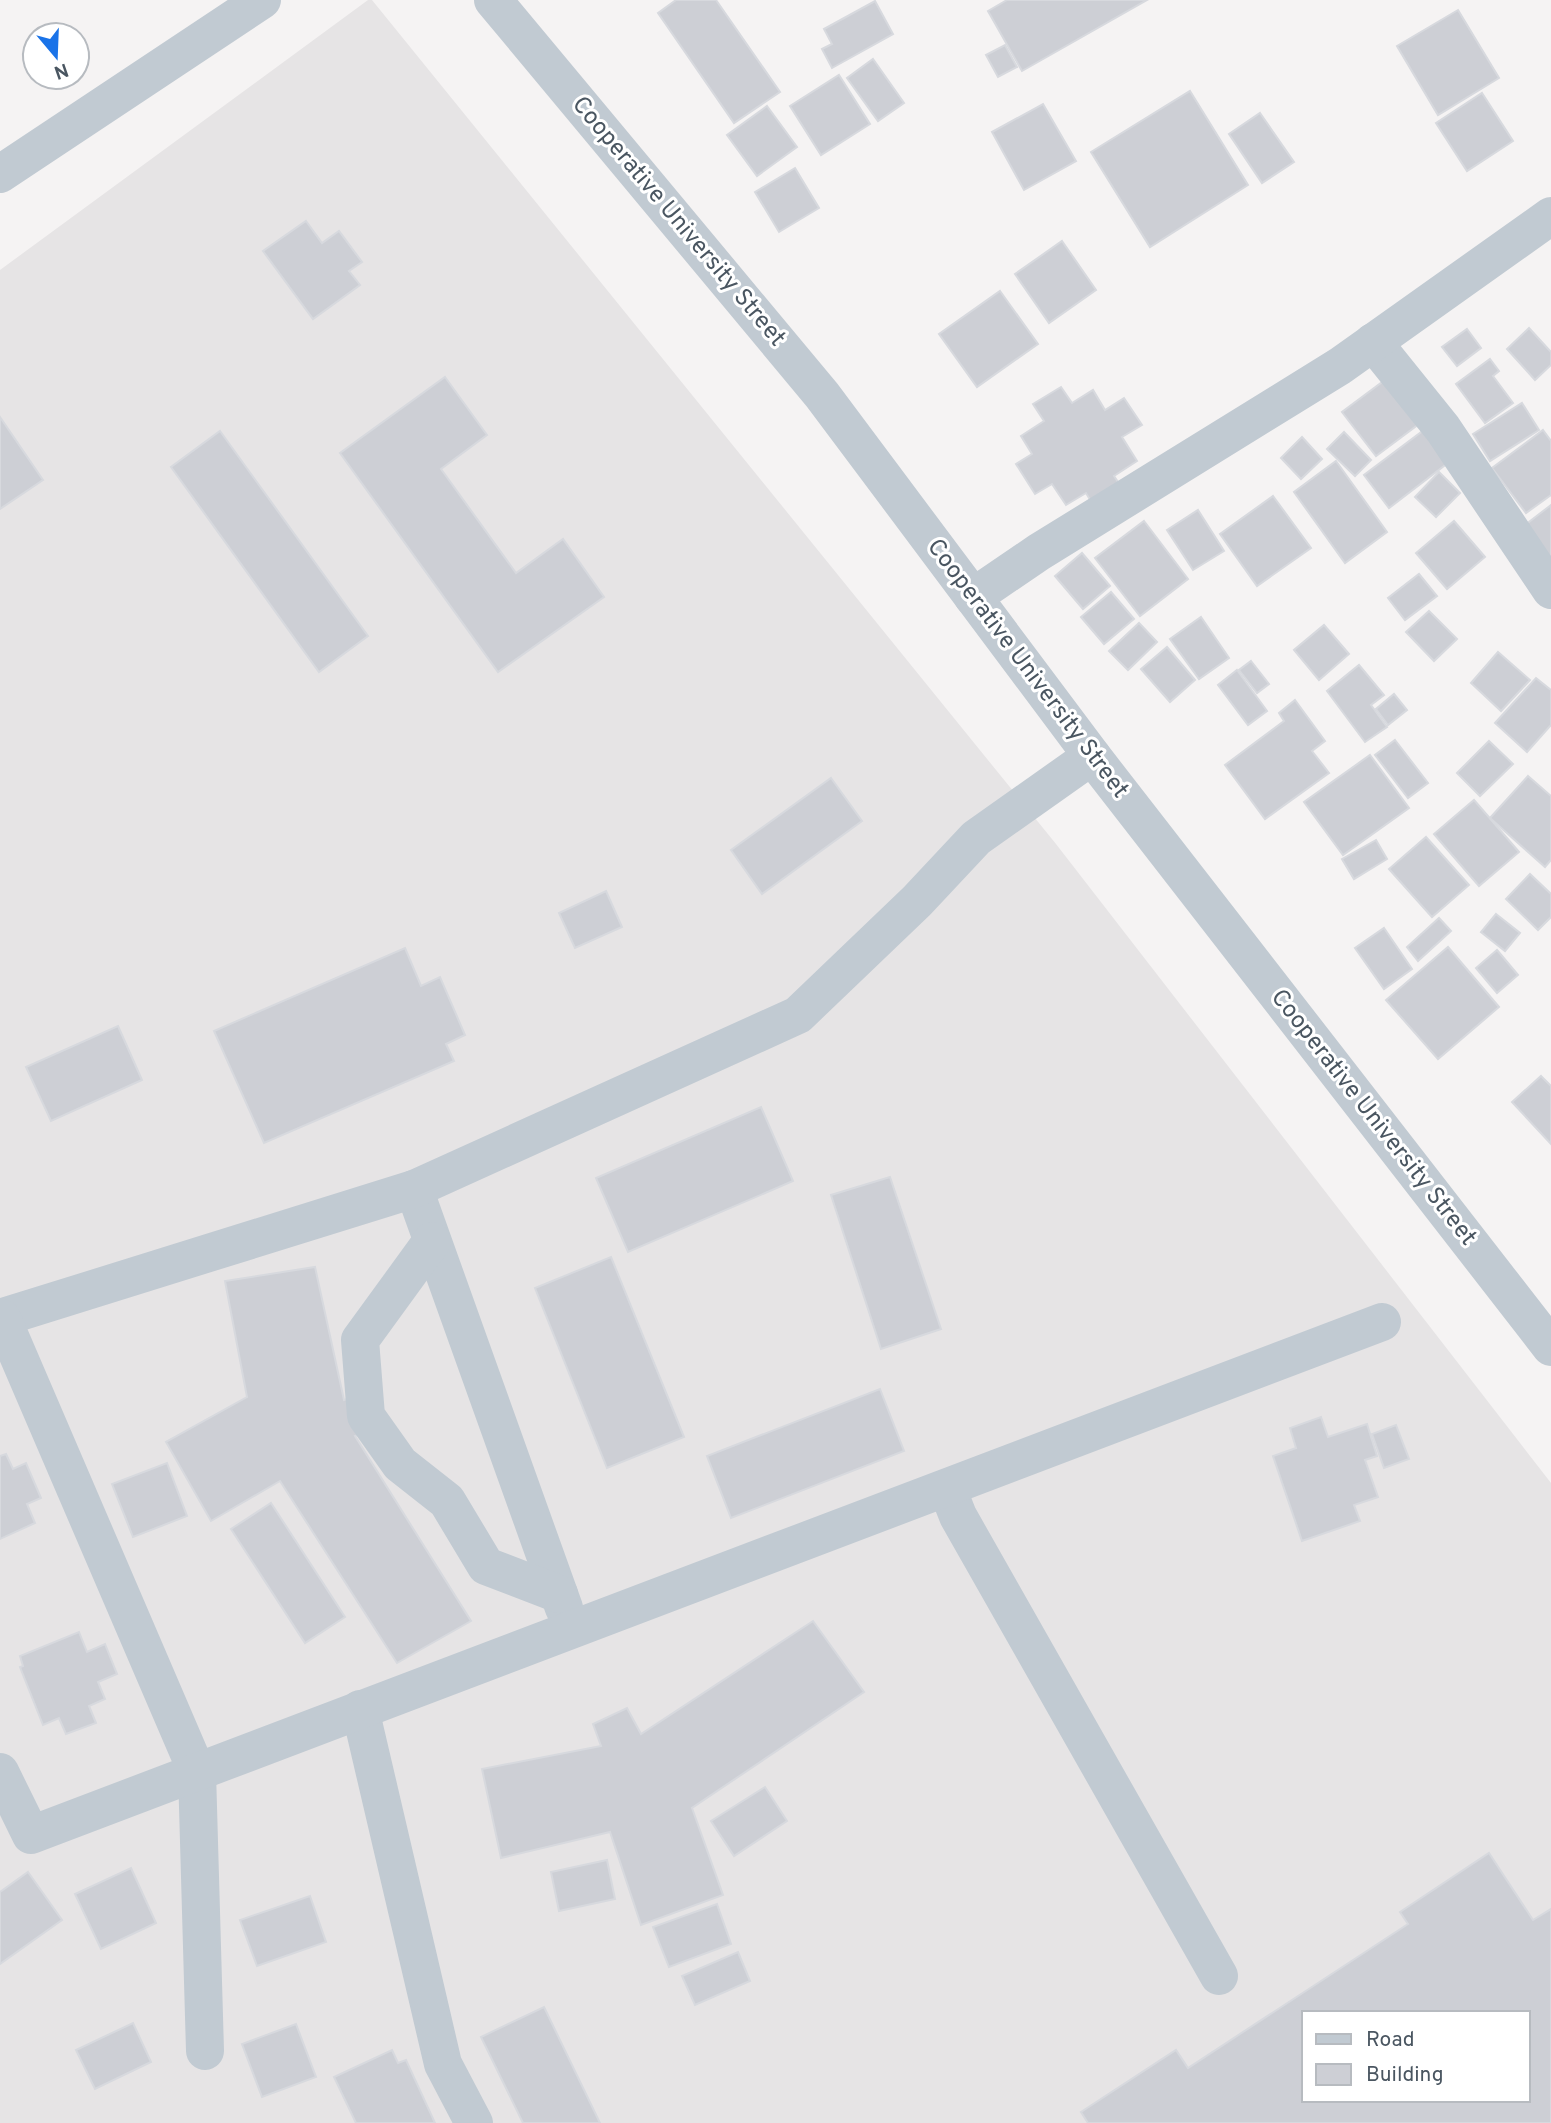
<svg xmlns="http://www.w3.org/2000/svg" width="1551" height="2123" font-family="Overpass,sans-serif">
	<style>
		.education { fill: #e6e4e5; fill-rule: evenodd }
		.building { fill: #cdcfd5; stroke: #d7d9de; stroke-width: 2; fill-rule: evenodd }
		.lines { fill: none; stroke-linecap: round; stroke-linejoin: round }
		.minor { stroke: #c1cad2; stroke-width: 38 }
		.labels { text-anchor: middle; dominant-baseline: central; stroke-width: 6; stroke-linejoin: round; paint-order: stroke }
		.street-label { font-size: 24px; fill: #4a5661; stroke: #fff }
	</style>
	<rect width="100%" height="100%" fill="#f5f3f3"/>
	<path class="education" d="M368,0H372L1056,844L1551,1483V2123H0V270ZM1304,2013H1528V2100H1304Z"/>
	<g class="building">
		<path d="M676,0H716L780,92L734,123L658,13Z"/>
		<path d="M1007,0H1147L1022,71L988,11Z"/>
		<path d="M875,1L893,34L832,68L822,49L832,44L824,29Z"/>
		<path d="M1458,10L1499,78L1438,115L1397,46Z"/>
		<path d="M1005,45L1017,67L998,77L986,55Z"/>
		<path d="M873,59L904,103L878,121L847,78Z"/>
		<path d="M839,75L870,124L821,155L790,106Z"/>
		<path d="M1190,91L1248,185L1150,247L1091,152Z"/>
		<path d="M1482,93L1513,141L1467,171L1436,123Z"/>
		<path d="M1043,104L1076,161L1024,190L992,132Z"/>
		<path d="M767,106L797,147L757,176L727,135Z"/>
		<path d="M1260,113L1294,162L1262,183L1229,134Z"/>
		<path d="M795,168L819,208L779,232L755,192Z"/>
		<path d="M306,221L322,243L339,231L362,262L349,271L360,285L313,319L263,251Z"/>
		<path d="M1062,241L1096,290L1049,323L1015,274Z"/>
		<path d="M1000,291L1038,344L977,387L939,334Z"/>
		<path d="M1529,328L1551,352V365L1535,380L1507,349Z"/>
		<path d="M1467,329L1481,348L1457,366L1442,347Z"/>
		<path d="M1490,359L1499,371L1493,376L1513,403L1485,423L1456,384Z"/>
		<path d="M1393,374L1427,418L1376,456L1342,412Z"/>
		<path d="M445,377L487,435L441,469L516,573L563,539L604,597L498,672L340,453Z"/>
		<path d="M1061,387L1072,403L1093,390L1105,410L1124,398L1142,425L1122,437L1137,461L1114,476L1124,491L1095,508L1086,493L1066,505L1052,484L1035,494L1016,464L1032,454L1021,436L1044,421L1033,404Z"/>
		<path d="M1522,403L1539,430L1490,461L1473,434Z"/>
		<path d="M0,417L43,480L0,509Z"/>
		<path d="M1428,427L1453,459L1389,508L1364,475Z"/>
		<path d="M1543,430L1551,441V495L1526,513L1492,468Z"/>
		<path d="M220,431L368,636L319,672L171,467Z"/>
		<path d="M1344,432L1371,460L1355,476L1327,449Z"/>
		<path d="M1302,437L1322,459L1301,479L1281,458Z"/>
		<path d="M1336,461L1387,532L1345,563L1294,492Z"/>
		<path d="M1439,472L1460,493L1436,517L1415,497Z"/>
		<path d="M1273,496L1311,548L1257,586L1220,534Z"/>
		<path d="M1551,505V558L1525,525Z"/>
		<path d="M1198,510L1224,551L1193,570L1167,530Z"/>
		<path d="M1144,521L1188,579L1140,616L1095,558Z"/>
		<path d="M1454,521L1485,557L1447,589L1416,553Z"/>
		<path d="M1082,553L1110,586L1083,609L1055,576Z"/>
		<path d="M1419,574L1437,596L1405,620L1388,598Z"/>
		<path d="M1111,592L1134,619L1104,644L1081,617Z"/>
		<path d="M1429,611L1457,639L1434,661L1406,632Z"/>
		<path d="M1201,617L1229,658L1199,679L1170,639Z"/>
		<path d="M1139,623L1157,642L1128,670L1109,651Z"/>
		<path d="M1324,625L1349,654L1319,680L1294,650Z"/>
		<path d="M1167,647L1195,680L1170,702L1141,669Z"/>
		<path d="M1498,652L1530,680L1501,711L1471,683Z"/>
		<path d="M1251,661L1269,684L1257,693L1239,670Z"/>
		<path d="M1359,665L1384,695L1371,705L1387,727L1365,742L1327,691Z"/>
		<path d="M1237,670L1267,711L1248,725L1218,685Z"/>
		<path d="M1536,678L1551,690V725L1527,752L1495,723Z"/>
		<path d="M1394,694L1407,710L1388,725L1376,709Z"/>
		<path d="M1295,700L1325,741L1312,751L1329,773L1265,819L1225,765L1284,721L1279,713Z"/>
		<path d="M1395,740L1428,783L1408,798L1375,755Z"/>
		<path d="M1489,741L1513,764L1480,796L1457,773Z"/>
		<path d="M1370,755L1409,808L1343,855L1304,802Z"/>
		<path d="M1528,776L1551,796V860L1545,867L1490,818Z"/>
		<path d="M831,778L862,821L762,894L731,850Z"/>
		<path d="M1474,800L1519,852L1479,886L1434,834Z"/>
		<path d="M1426,837L1469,885L1432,917L1389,869Z"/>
		<path d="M1376,840L1387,859L1354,879L1342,859Z"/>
		<path d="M1530,874L1551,894V917L1538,930L1506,899Z"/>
		<path d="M606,891L622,927L575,948L559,913Z"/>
		<path d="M1496,914L1520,933L1505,951L1481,932Z"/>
		<path d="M1439,918L1451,931L1418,961L1407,947Z"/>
		<path d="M1384,928L1412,969L1384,989L1355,948Z"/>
		<path d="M1448,947L1499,1007L1438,1059L1386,1000Z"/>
		<path d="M405,948L421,986L440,977L465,1035L446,1044L454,1061L264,1143L214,1031Z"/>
		<path d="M1497,950L1518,975L1497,993L1476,968Z"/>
		<path d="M118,1026L142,1080L51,1121L26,1067Z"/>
		<path d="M1541,1076L1551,1086V1144L1512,1102Z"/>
		<path d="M761,1107L793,1181L628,1252L596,1178Z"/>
		<path d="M890,1177L941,1329L881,1349L831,1195Z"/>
		<path d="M611,1257L684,1437L607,1468L535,1288Z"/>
		<path d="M315,1267L344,1400L372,1391L383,1426L355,1436L471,1621L397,1663L280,1481L211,1521L166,1442L247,1397L225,1281Z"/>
		<path d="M880,1389L904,1451L731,1518L707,1456Z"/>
		<path d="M1321,1417L1328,1437L1367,1424L1377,1456L1365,1460L1378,1497L1354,1505L1360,1521L1302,1541L1273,1456L1296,1448L1290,1428Z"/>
		<path d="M1396,1425L1409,1459L1384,1468L1372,1434Z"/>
		<path d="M6,1454L13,1469L26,1463L41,1498L27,1504L35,1523L0,1539V1456Z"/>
		<path d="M167,1463L187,1516L133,1537L112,1484Z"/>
		<path d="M271,1503L345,1617L305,1643L231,1529Z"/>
		<path d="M813,1621L864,1692L692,1808L723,1895L641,1925L610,1832L501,1858L482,1769L601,1746L593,1724L627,1708L641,1734Z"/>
		<path d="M79,1632L87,1652L105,1644L117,1674L98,1682L105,1699L89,1706L96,1723L66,1734L59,1718L43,1725L20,1667L23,1666L20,1656Z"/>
		<path d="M765,1787L787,1821L734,1856L711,1821Z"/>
		<path d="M1489,1853L1533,1920L1551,1909V2123H1088L1081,2112L1176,2050L1188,2068L1408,1924L1400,1912ZM1304,2013H1528V2100H1304Z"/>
		<path d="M607,1860L615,1899L559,1911L551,1872Z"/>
		<path d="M131,1868L156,1923L101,1949L75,1894Z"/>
		<path d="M28,1872L62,1920L0,1964V1892Z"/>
		<path d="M310,1896L326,1942L257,1966L240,1920Z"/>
		<path d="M717,1904L731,1944L669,1967L653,1927Z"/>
		<path d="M738,1952L750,1981L695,2005L682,1976Z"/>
		<path d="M544,2007L600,2123H523L481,2037Z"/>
		<path d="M133,2023L151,2062L95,2089L76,2050Z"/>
		<path d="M296,2024L316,2077L262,2097L242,2044Z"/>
		<path d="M392,2050L398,2063L406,2060L435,2123H356L334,2077Z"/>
	</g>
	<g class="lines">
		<g class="minor">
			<path d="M493,0L822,395L1092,756L1551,1347"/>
			<path d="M0,174L262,0"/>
			<path d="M1373,342L1443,429L1551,590"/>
			<path d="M973,597L1039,552L1340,366L1551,216"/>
			<path d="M414,1189L564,1608"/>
			<path d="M432,1241L360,1340L366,1416L400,1464L447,1501L486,1566L559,1594"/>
			<path d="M0,1318L414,1189L798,1015L917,901L976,838L1092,756"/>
			<path d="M2,1318L197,1772L205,2051"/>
			<path d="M947,1488L958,1516L1219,1976"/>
			<path d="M360,1709L443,2064L474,2123"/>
			<path d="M0,1772L31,1835L1382,1322"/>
		</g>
	</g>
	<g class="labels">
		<g class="street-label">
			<text transform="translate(678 222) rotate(50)">Cooperative University Street</text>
			<text transform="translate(1027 669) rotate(53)">Cooperative University Street</text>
			<text transform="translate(1373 1118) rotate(52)">Cooperative University Street</text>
		</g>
	</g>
	<rect x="1302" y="2011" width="228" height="91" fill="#ffffff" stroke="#b7bbc0" stroke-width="2"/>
	<rect x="1316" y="2034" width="35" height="10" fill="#c1cad2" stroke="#b7bbc0" stroke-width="2"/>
	<text x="1366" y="2046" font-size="21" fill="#4a5661">Road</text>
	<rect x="1316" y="2064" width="35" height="21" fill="#cdcfd5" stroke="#b7bbc0" stroke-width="2"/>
	<text x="1366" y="2081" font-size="21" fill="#4a5661">Building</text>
	<g transform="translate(56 56) rotate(161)"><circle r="33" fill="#ffffff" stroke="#b7bbc0" stroke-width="2"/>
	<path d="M0-5L12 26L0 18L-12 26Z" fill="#1a73e8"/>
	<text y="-10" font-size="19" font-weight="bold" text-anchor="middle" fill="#4a5661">N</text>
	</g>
</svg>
